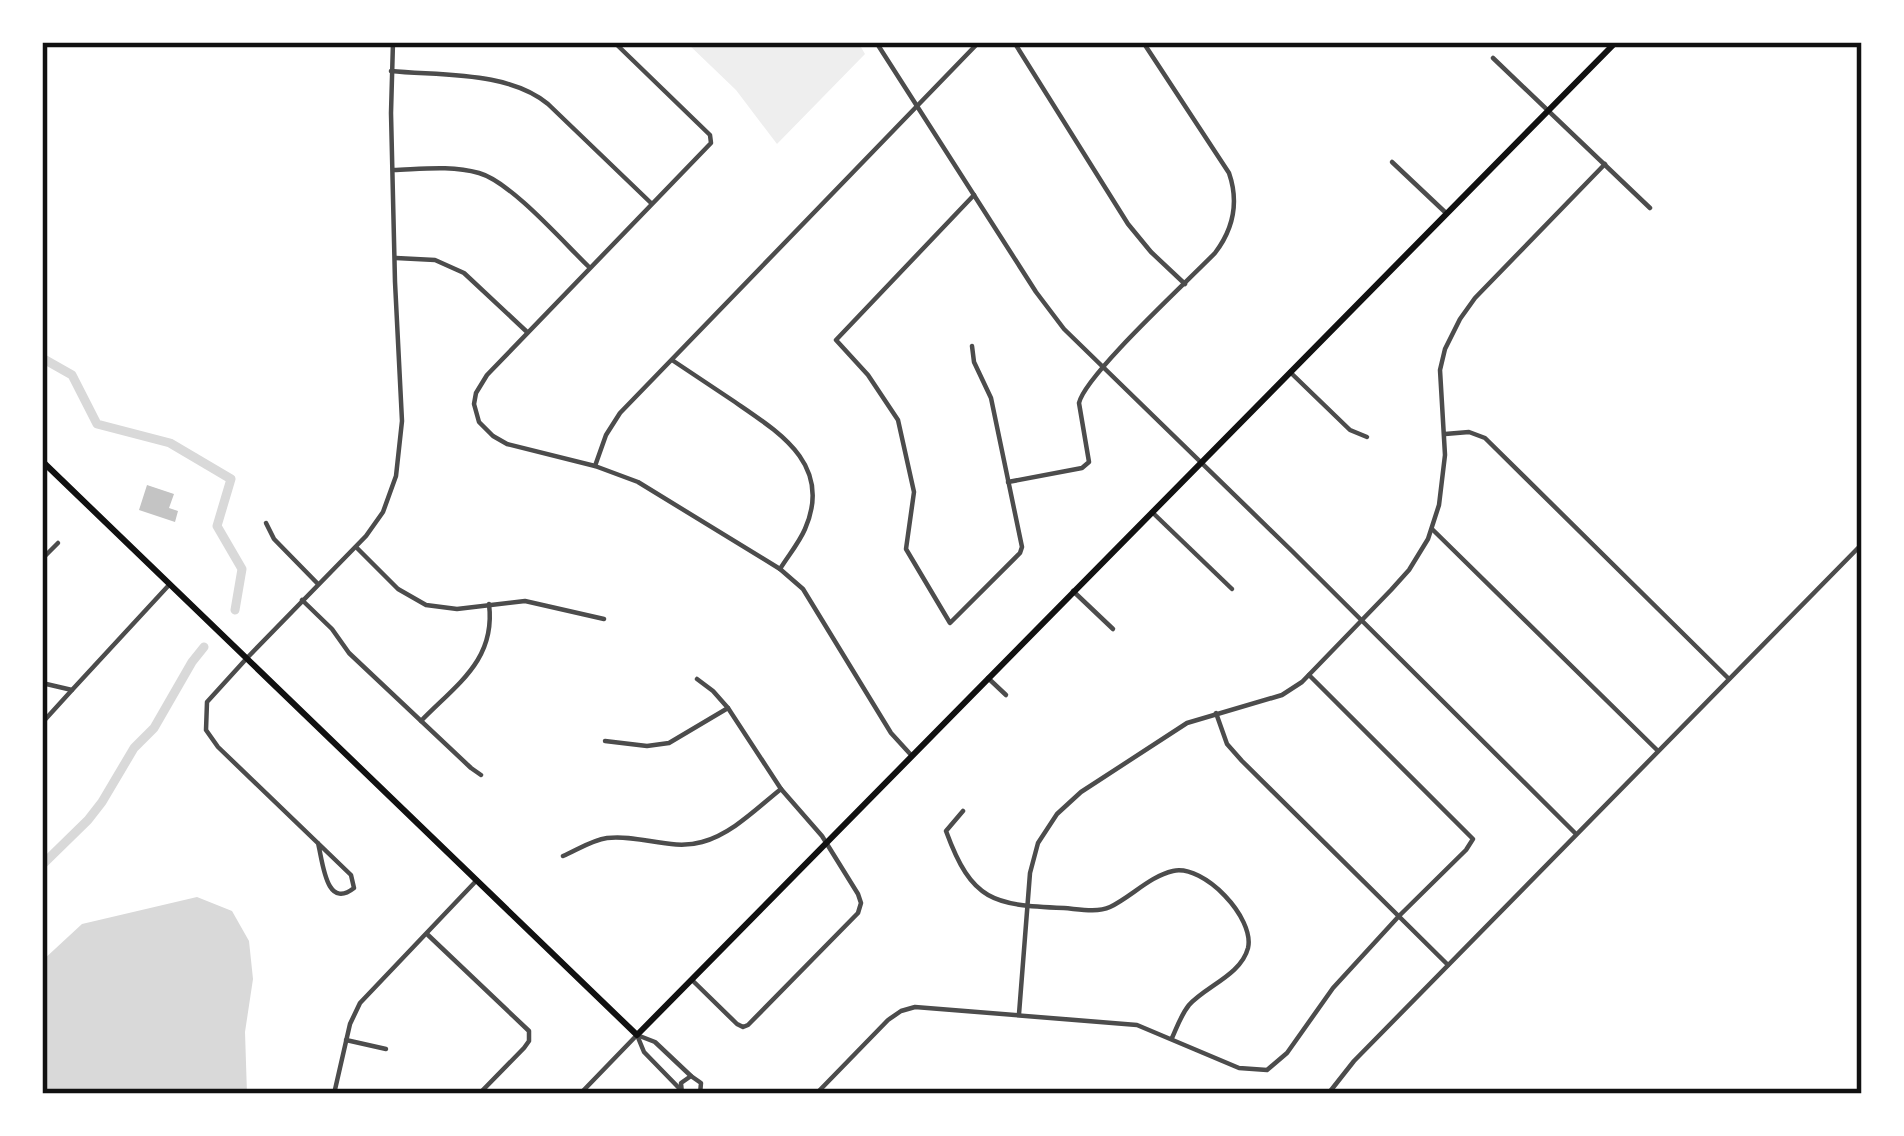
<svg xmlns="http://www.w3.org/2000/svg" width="1904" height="1136" font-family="'Noto Sans',sans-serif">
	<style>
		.green { fill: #eee }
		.water { fill: #d9d9d9 }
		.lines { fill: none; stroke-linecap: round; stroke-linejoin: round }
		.canal { stroke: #d9d9d9; stroke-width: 9 }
		.building { fill: #c4c4c4 }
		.minor { stroke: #4c4c4c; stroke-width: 4.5 }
		.tertiary { stroke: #4c4c4c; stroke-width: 4.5 }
		.secondary { stroke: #111; stroke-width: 6 }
		.neatline { fill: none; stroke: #111; stroke-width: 4.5 }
	</style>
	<rect width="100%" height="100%" fill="#fff"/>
	<path class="green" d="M686,42H858L865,54L777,144L736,90Z"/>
	<path class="water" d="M197,897L232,911L249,941L253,979L245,1032L247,1094H42V961L82,924Z"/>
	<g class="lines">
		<g class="canal">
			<path d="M42,358L72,375L97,424L170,443L231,479L217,526L242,569L235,610"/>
			<path d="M42,865L88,820L102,802L134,748L154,728L192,662L204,647"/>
		</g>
	</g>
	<path class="building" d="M147,485L174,494L169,508L178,511L175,522L139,510Z"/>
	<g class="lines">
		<g class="minor">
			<path d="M614,42L710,135L711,143L487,375L476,393L474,404L479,422L493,436L507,444L595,466L638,482L780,569L803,589L891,733L912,756"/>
			<path d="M876,42L1036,292L1064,329L1292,551L1576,834"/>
			<path d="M1014,42L1128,224L1151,252L1185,284"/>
			<path d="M1493,58L1650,208"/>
			<path d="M391,71C441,76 508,71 548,104L651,203"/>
			<path d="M1392,162L1446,213"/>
			<path d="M393,170C422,169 451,165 479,173C511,182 564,243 589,267"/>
			<path d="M396,258L435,260L464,273L526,331"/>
			<path d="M972,346L974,362L991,398L1022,547L1020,553L950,623L906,549L914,492L898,420L868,375L836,340L974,195"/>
			<path d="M672,360C693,374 714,388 735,402C780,433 833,465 805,529C799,543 788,556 780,569"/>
			<path d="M1290,372L1350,430L1367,437"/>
			<path d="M1445,434L1469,432L1485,438L1729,679"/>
			<path d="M595,466L606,435L620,413L979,42"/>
			<path d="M1008,482L1082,468L1089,462L1079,403C1085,375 1189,280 1215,253C1234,228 1239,202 1229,173L1143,42"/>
			<path d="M1152,512L1232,589"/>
			<path d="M266,523L274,539L318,584"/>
			<path d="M1432,529L1657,750"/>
			<path d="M356,547L398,589L426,605L457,609L525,601L604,619"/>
			<path d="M42,559L58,543"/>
			<path d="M1073,591L1113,629"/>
			<path d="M302,600L332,629L349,653L471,768L481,775"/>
			<path d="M247,658L207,702L206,730L218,747L351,875L354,888C326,910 323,863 318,843"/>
			<path d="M988,678L1006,695"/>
			<path d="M42,683L72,690L169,585"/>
			<path d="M1216,713L1227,744L1242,761L1448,965"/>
			<path d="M421,721C457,684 496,660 489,604"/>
			<path d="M42,723L72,690"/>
			<path d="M605,741L647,746L669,743L728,708"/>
			<path d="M963,811L946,831C972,902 993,905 1064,908C1078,909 1097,913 1110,907C1131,897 1150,876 1173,871C1204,864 1255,918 1248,948C1241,975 1206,986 1189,1005C1181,1015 1177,1027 1172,1038"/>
			<path d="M563,856C577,850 592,840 607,838C639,834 671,851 702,842C732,834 757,808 781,789"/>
			<path d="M428,935L529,1031V1041L524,1048L479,1094"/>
			<path d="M692,980L737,1024L743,1027L748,1025L858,913L861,903L858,894L822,836L781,789L728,708L713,691L697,679"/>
			<path d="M1019,1014L1030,873L1038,843L1057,814L1081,792L1187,723L1282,695L1302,682L1391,590L1409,570L1428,539L1439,505L1445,455L1440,370L1445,349L1460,319L1475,298L1605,164"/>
			<path d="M637,1035L644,1052L679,1088"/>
			<path d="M637,1035L655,1042L691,1076"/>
			<path d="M346,1040L386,1049"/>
			<path d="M334,1094L350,1024L360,1003L477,880"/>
			<path d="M682,1094L681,1083L691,1076L701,1083L700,1094"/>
			<path d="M816,1094L888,1020L901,1011L915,1007L1137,1025L1239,1068L1267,1070L1287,1053L1333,988L1399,916L1466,850L1473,839L1309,675"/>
			<path d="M1328,1094L1354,1061L1862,544"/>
		</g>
		<g class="tertiary">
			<path d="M247,658L366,536L383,512L396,476L402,421L395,282L391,113L393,42"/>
			<path d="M580,1094L637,1035"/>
		</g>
		<path class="secondary" d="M42,461L637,1035L1616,42"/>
	</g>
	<rect width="1904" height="1136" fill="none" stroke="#ffffff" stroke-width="90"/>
	<rect x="45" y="45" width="1814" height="1046" class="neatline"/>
</svg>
